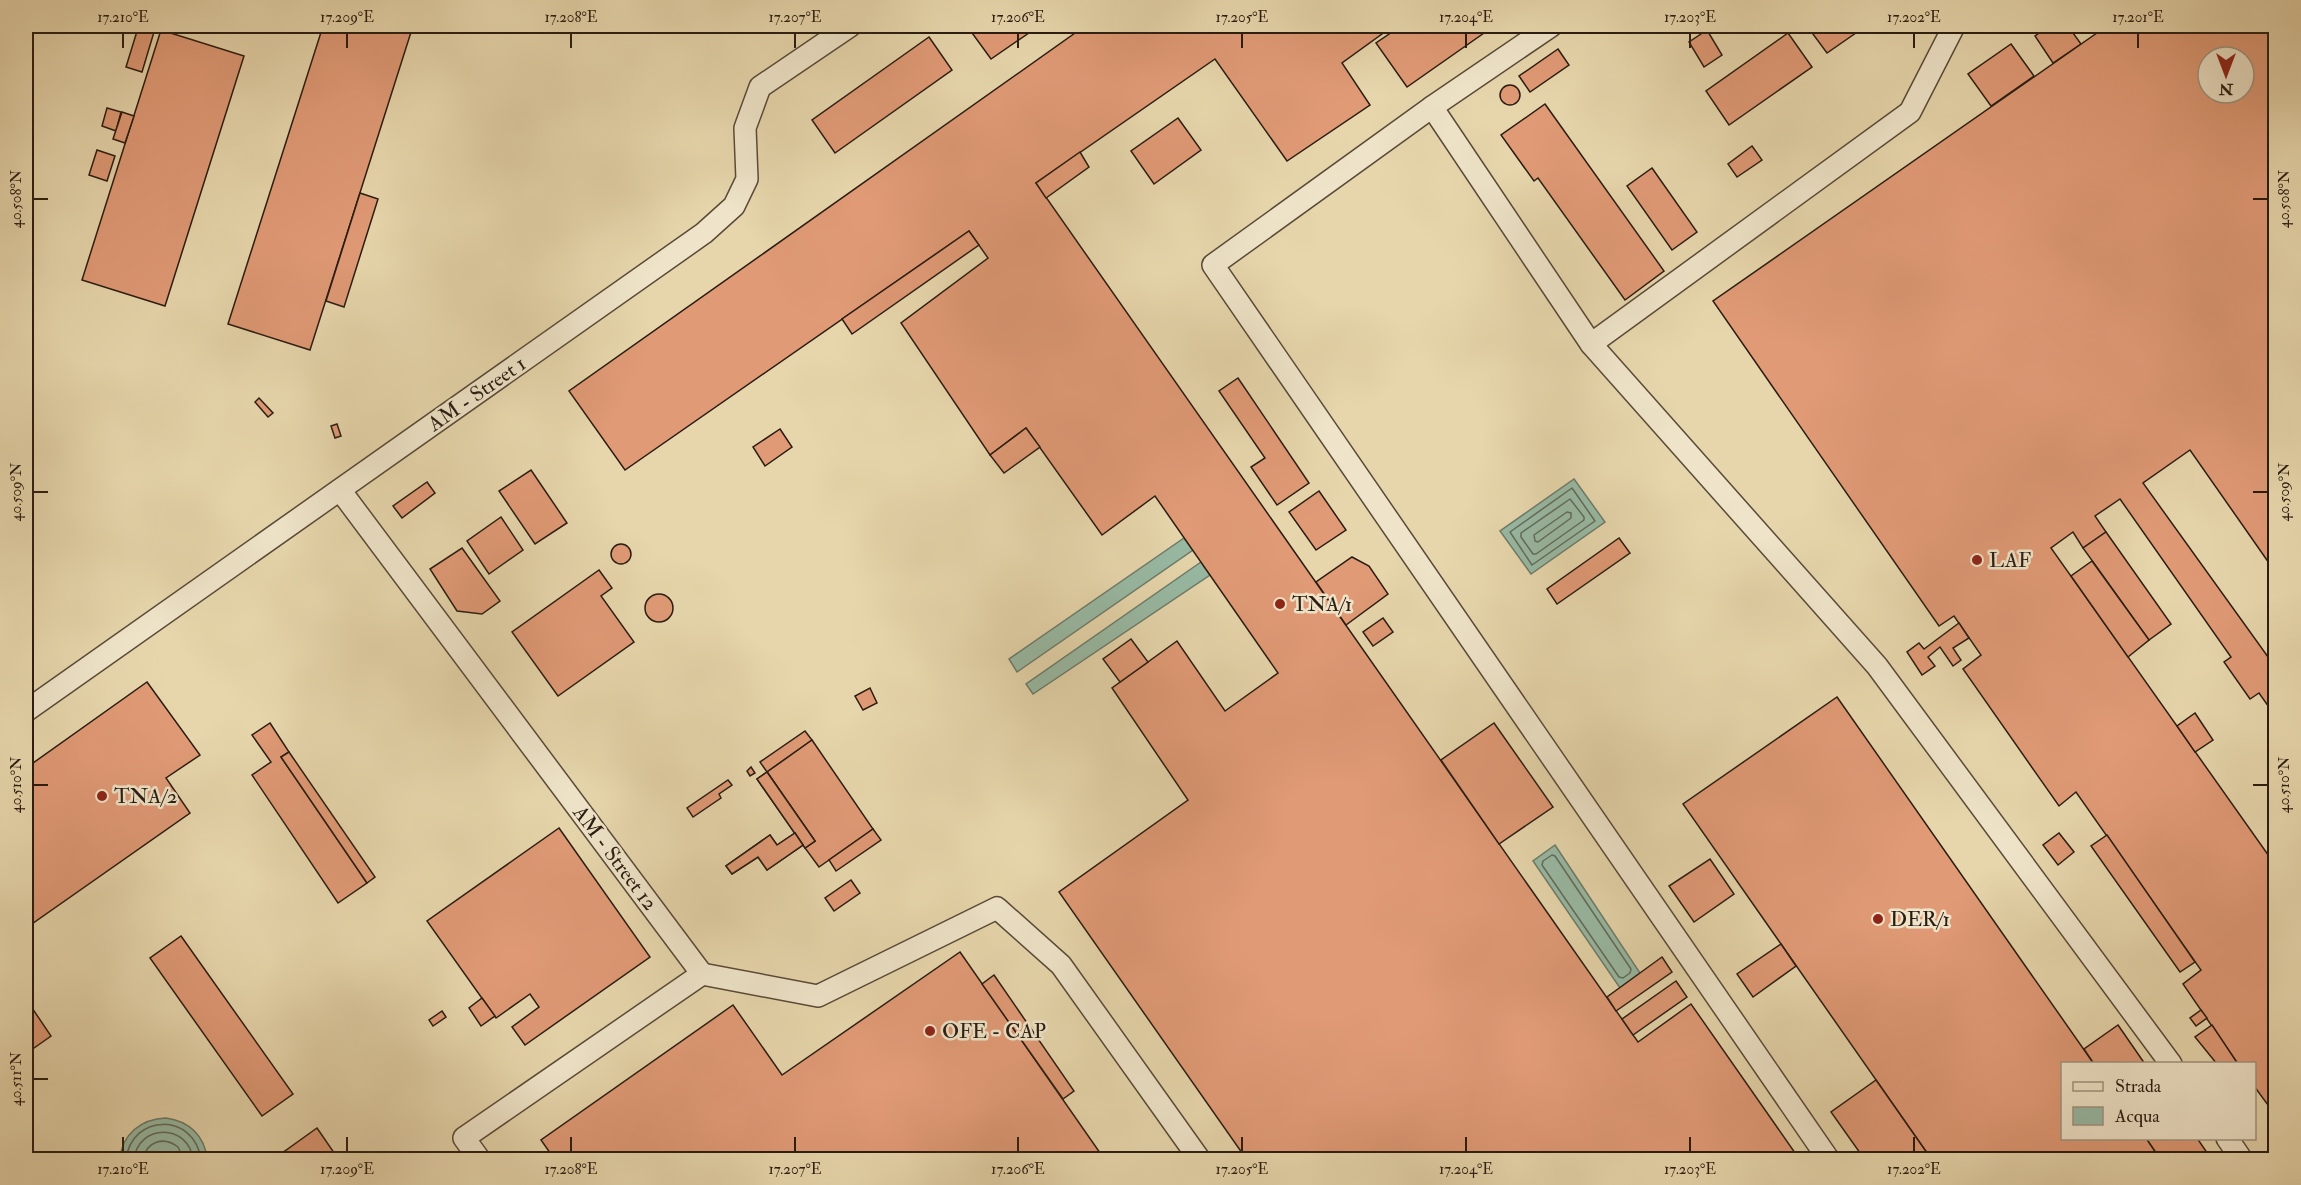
<svg xmlns="http://www.w3.org/2000/svg" width="2301" height="1185" font-family="'IM FELL Double Pica',serif">
	<style>
		.water { fill: #98baa4; stroke: #6c7b6a; stroke-width: 1.5 }
		.lines { fill: none; stroke-linecap: round; stroke-linejoin: round }
		.shore { stroke: #616b5b; stroke-width: 1.5 }
		.building { fill: #e09a76; stroke: #2a1c12; stroke-width: 1.5; fill-rule: evenodd }
		.minor-casing { stroke: #594a38; stroke-width: 24 }
		.minor { stroke: #efe4c9; stroke-width: 21 }
		.ticks { fill: none; stroke: #2a1c12; stroke-width: 2 }
		.poi-dot { fill: #8f2418; stroke: #efe4c9; stroke-width: 2 }
		.labels { text-anchor: middle; dominant-baseline: central; stroke-width: 5; stroke-linejoin: round; paint-order: stroke }
		.street-label { font-size: 21px; fill: #2a1c12; stroke: #efe4c9 }
		.poi-label { font-size: 21px; fill: #2a1c12; stroke: #efe4c9; text-anchor: start }
		.neatline { fill: none; stroke: #2a1c12; stroke-width: 2 }
		.ticks-label { font-size: 15px; text-anchor: middle; fill: #2a1c12 }
	</style>
	<rect width="100%" height="100%" fill="#e7d6ac"/>
	<filter id="stains"><feTurbulence type="fractalNoise" baseFrequency=".00333" numOctaves="4"/><feColorMatrix values="0 0 0 0 .2 0 0 0 0 .09 0 0 0 0 .02 0 0 0 .5 -.17"/></filter>
	<radialGradient id="worn" r=".72"><stop offset=".6" stop-color="#630" stop-opacity="0"/><stop offset="1" stop-color="#630" stop-opacity=".3"/></radialGradient>
	<g class="water">
		<path d="M1574,479L1605,522L1531,574L1500,531Z"/>
		<path d="M1184,538L1193,550L1017,672L1009,659Z"/>
		<path d="M1201,562L1210,575L1033,694L1026,684Z"/>
		<path d="M1555,845L1640,973L1620,988L1533,861Z"/>
		<path d="M166,1118C189,1121 205,1136 207,1159H120C122,1134 141,1119 166,1118Z"/>
	</g>
	<g class="lines">
		<g class="shore">
			<path d="M1572,488L1595,521L1532,565L1510,532Z"/>
			<path d="M1570,499L1584,517V520L1536,554H1533L1521,537V533Z"/>
			<path d="M1567,512L1571,513V518L1538,542L1535,541L1534,535Z"/>
			<path d="M1552,855L1555,856L1631,969L1630,973L1623,978L1619,977L1542,865L1543,861Z"/>
			<path d="M126,1160C131,1113 195,1112 201,1160"/>
			<path d="M134,1160C138,1123 189,1123 193,1160"/>
			<path d="M143,1160C146,1141 164,1136 178,1147L184,1160"/>
		</g>
	</g>
	<g class="building">
		<path d="M323,26H401L412,29L310,350L228,324Z"/>
		<path d="M967,26H1039L991,59Z"/>
		<path d="M1085,26H1393L1342,63L1370,105L1287,161L1215,59L1036,183L1638,1042L1691,1004L1800,1160H1247L1059,892L1188,800L1112,688L1177,641L1225,711L1278,673L1155,496L1102,535L1026,428L990,455L901,323L988,258L969,231L625,470L569,391Z"/>
		<path d="M1401,26H1494L1407,87L1376,43Z"/>
		<path d="M1807,26H1862L1863,28L1827,53Z"/>
		<path d="M2049,26H2068L2081,44L2053,63L2035,36Z"/>
		<path d="M2107,26H2276V573L2190,450L2143,483L2276,668V717L2259,693L2250,699L2224,662L2231,657L2120,499L2095,516L2106,532L2083,548L2073,532L2051,548L2276,866V1116L2254,1086V1064H2238L2183,984L2201,970L2076,792L2059,806L1963,669L1981,655L1954,616L1939,626L1713,301ZM2208,57H2244V93H2208Z"/>
		<path d="M138,28L154,32L142,72L126,67Z"/>
		<path d="M161,30L244,56L165,306L82,280Z"/>
		<path d="M1707,30L1722,55L1704,67L1689,42Z"/>
		<path d="M1788,33L1812,67L1729,125L1706,91Z"/>
		<path d="M929,37L952,70L835,153L812,120Z"/>
		<path d="M2011,44L2034,76L1991,106L1968,74Z"/>
		<path d="M1558,49L1569,65L1530,92L1519,76Z"/>
		<circle cx="1510" cy="95" r="10"/>
		<path d="M1545,104L1664,271L1625,300L1538,178L1534,181L1501,135Z"/>
		<path d="M107,108L121,112L116,131L102,126Z"/>
		<path d="M122,112L134,116L125,143L113,139Z"/>
		<path d="M1178,118L1201,150L1154,184L1131,151Z"/>
		<path d="M1752,146L1762,160L1737,177L1728,164Z"/>
		<path d="M97,150L115,156L107,181L89,175Z"/>
		<path d="M1080,152L1089,167L1046,198L1036,183Z"/>
		<path d="M1652,168L1697,232L1672,250L1627,186Z"/>
		<path d="M360,193L378,199L344,307L326,301Z"/>
		<path d="M969,231L979,245L852,334L842,319Z"/>
		<path d="M1238,378L1309,483L1277,505L1251,467L1265,458L1219,391Z"/>
		<path d="M259,398L273,413L268,417L255,402Z"/>
		<path d="M337,424L341,436L335,438L331,426Z"/>
		<path d="M1026,428L1040,447L1004,473L990,455Z"/>
		<path d="M780,429L792,447L765,466L753,447Z"/>
		<path d="M531,470L567,523L535,544L499,491Z"/>
		<path d="M427,482L435,493L402,518L393,506Z"/>
		<path d="M1319,491L1346,530L1316,550L1289,512Z"/>
		<path d="M501,517L523,550L489,574L467,541Z"/>
		<path d="M2106,532L2171,624L2149,640L2083,548Z"/>
		<path d="M1619,538L1630,553L1557,604L1547,589Z"/>
		<circle cx="621" cy="554" r="10"/>
		<path d="M462,548L500,601L482,614L457,611L430,569Z"/>
		<path d="M1352,557L1369,566L1388,594L1346,625L1316,582Z"/>
		<path d="M2092,561L2149,640L2128,657L2071,576Z"/>
		<path d="M599,570L612,588L601,596L634,642L558,696L512,632Z"/>
		<circle cx="659" cy="608" r="14"/>
		<path d="M1383,618L1393,632L1373,646L1363,632Z"/>
		<path d="M1959,623L1969,638L1953,648L1961,660L1953,666L1940,647L1928,657L1935,666L1922,675L1907,652L1919,643L1924,649Z"/>
		<path d="M1131,639L1148,662L1120,682L1103,659Z"/>
		<path d="M2276,649V661L2272,663L2267,655Z"/>
		<path d="M147,682L200,755L166,778L190,813L26,928V768Z"/>
		<path d="M870,688L877,703L863,710L855,696Z"/>
		<path d="M1837,697L2094,1064H2062V1138H2146L2161,1160H1932L1781,944L1683,804Z"/>
		<path d="M2195,713L2213,740L2195,752L2177,726Z"/>
		<path d="M270,723L289,752L281,757L367,883L338,903L252,775L271,762L252,735Z"/>
		<path d="M1494,723L1553,807L1499,844L1441,760Z"/>
		<path d="M805,731L812,740L767,772L760,762Z"/>
		<path d="M812,740L873,829L819,867L805,848L815,841L767,772Z"/>
		<path d="M289,752L375,877L367,883L281,757Z"/>
		<path d="M751,767L755,773L750,776L747,771Z"/>
		<path d="M767,772L815,841L805,848L757,779Z"/>
		<path d="M767,772L815,841L805,848L757,779Z"/>
		<path d="M728,780L732,785L719,794L721,798L693,817L687,808Z"/>
		<path d="M559,828L650,957L525,1045L512,1027L539,1007L530,994L496,1018L427,921Z"/>
		<path d="M873,829L881,840L836,871L829,860Z"/>
		<path d="M795,833L803,845L767,870L758,857L732,874L726,866L770,835L777,845Z"/>
		<path d="M795,833L803,845L767,870L758,857L732,874L726,866L770,835L777,845Z"/>
		<path d="M2059,833L2074,852L2058,865L2043,845Z"/>
		<path d="M2107,835L2195,962L2180,972L2091,846Z"/>
		<path d="M1710,859L1734,894L1694,922L1669,886Z"/>
		<path d="M851,880L860,893L834,911L825,898Z"/>
		<path d="M181,936L293,1094L262,1116L150,958Z"/>
		<path d="M1781,944L1796,966L1753,997L1737,974Z"/>
		<path d="M960,952L1105,1160H555L541,1140L733,1005L782,1075Z"/>
		<path d="M1662,957L1672,972L1616,1011L1607,997Z"/>
		<path d="M994,975L1074,1091L1063,1099L982,984Z"/>
		<path d="M1676,981L1687,997L1633,1035L1622,1019Z"/>
		<path d="M482,998L495,1016L481,1026L469,1008Z"/>
		<path d="M26,999L51,1036L34,1048L26,1036Z"/>
		<path d="M2201,1010L2207,1018L2196,1026L2190,1018Z"/>
		<path d="M442,1011L446,1017L433,1026L429,1020Z"/>
		<path d="M2118,1025L2145,1064H2094L2084,1049Z"/>
		<path d="M2212,1025L2238,1064H2217L2195,1037Z"/>
		<path d="M1876,1080L1932,1160H1865L1831,1112Z"/>
		<path d="M317,1128L339,1160H291L285,1151Z"/>
		<path d="M2146,1138H2197L2212,1160H2161Z"/>
		<path d="M285,1151L291,1160H272Z"/>
	</g>
	<g class="lines">
		<g class="minor-casing">
			<g id="minor">
				<path d="M1551,26L1432,107L1591,344L1910,112L1954,26"/>
				<path d="M1432,107L1213,265L1829,1160"/>
				<path d="M1591,344L1877,666L2171,1064"/>
				<path d="M340,490L702,974L464,1138L480,1160"/>
				<path d="M26,711L704,233L734,206L747,179L745,128L760,87L850,26"/>
				<path d="M702,974L818,996L997,908L1061,965L1200,1160"/>
				<path d="M2227,1138L2242,1160"/>
			</g>
		</g>
		<use href="#minor" class="minor"/>
	</g>
	<path class="ticks" d="M123,33V48M347,33V48M571,33V48M795,33V48M1018,33V48M1242,33V48M1466,33V48M1690,33V48M1914,33V48M2138,33V48M33,199H48M2253,199H2268M33,492H48M2253,492H2268M33,785H48M2253,785H2268M33,1079H48M123,1137V1152M347,1137V1152M571,1137V1152M795,1137V1152M1018,1137V1152M1242,1137V1152M1466,1137V1152M1690,1137V1152M1914,1137V1152"/>
	<g class="poi-dot">
		<circle cx="1977" cy="560" r="6"/>
		<circle cx="1280" cy="604" r="6"/>
		<circle cx="102" cy="796" r="6"/>
		<circle cx="1878" cy="919" r="6"/>
		<circle cx="930" cy="1031" r="6"/>
	</g>
	<g class="labels">
		<g class="street-label">
			<text transform="translate(477 394) rotate(-35)">AM - Street 1</text>
			<text transform="translate(615 858) rotate(53)">AM - Street 12</text>
		</g>
		<g class="poi-label">
			<text x="1989" y="560">LAF</text>
			<text x="1292" y="604">TNA/1</text>
			<text x="114" y="796">TNA/2</text>
			<text x="1890" y="919">DER/1</text>
			<text x="942" y="1031">OFE - CAP</text>
		</g>
	</g>
	<rect width="2301" height="1185" fill="none" stroke="#e7d6ac" stroke-width="66"/>
	<rect x="2061" y="1062" width="195" height="78" fill="#efe4c9" stroke="#a09480" stroke-width="1.5"/>
	<rect x="2073" y="1082" width="30" height="9" fill="#efe4c9" stroke="#a09480" stroke-width="1.5"/>
	<text x="2115" y="1092" font-size="18" fill="#2a1c12">Strada</text>
	<rect x="2073" y="1107" width="30" height="18" fill="#98baa4" stroke="#a09480" stroke-width="1.5"/>
	<text x="2115" y="1122" font-size="18" fill="#2a1c12">Acqua</text>
	<g transform="translate(2226 75) rotate(180)"><circle r="28" fill="#efe4c9" stroke="#a09480" stroke-width="1.5"/>
	<path d="M0-4.5L10 22L0 15L-10 22Z" fill="#8f2418"/>
	<text y="-9" font-size="16" font-weight="bold" text-anchor="middle" fill="#2a1c12">N</text>
	</g>
	<rect x="33" y="33" width="2235" height="1119" class="neatline"/>
	<g class="ticks-label">
		<text x="123" y="22">17.210°E</text>
		<text x="347" y="22">17.209°E</text>
		<text x="571" y="22">17.208°E</text>
		<text x="795" y="22">17.207°E</text>
		<text x="1018" y="22">17.206°E</text>
		<text x="1242" y="22">17.205°E</text>
		<text x="1466" y="22">17.204°E</text>
		<text x="1690" y="22">17.203°E</text>
		<text x="1914" y="22">17.202°E</text>
		<text x="2138" y="22">17.201°E</text>
		<text transform="translate(2284 199) rotate(-90)" y="5">40.508°N</text>
		<text transform="translate(16 199) rotate(-90)" y="5">40.508°N</text>
		<text transform="translate(2284 492) rotate(-90)" y="5">40.509°N</text>
		<text transform="translate(16 492) rotate(-90)" y="5">40.509°N</text>
		<text transform="translate(2284 785) rotate(-90)" y="5">40.510°N</text>
		<text transform="translate(16 785) rotate(-90)" y="5">40.510°N</text>
		<text transform="translate(16 1079) rotate(-90)" y="5">40.511°N</text>
		<text x="123" y="1174">17.210°E</text>
		<text x="347" y="1174">17.209°E</text>
		<text x="571" y="1174">17.208°E</text>
		<text x="795" y="1174">17.207°E</text>
		<text x="1018" y="1174">17.206°E</text>
		<text x="1242" y="1174">17.205°E</text>
		<text x="1466" y="1174">17.204°E</text>
		<text x="1690" y="1174">17.203°E</text>
		<text x="1914" y="1174">17.202°E</text>
	</g>
	<rect width="100%" height="100%" filter="url(#stains)"/>
	<rect width="100%" height="100%" fill="url(#worn)"/>
</svg>
